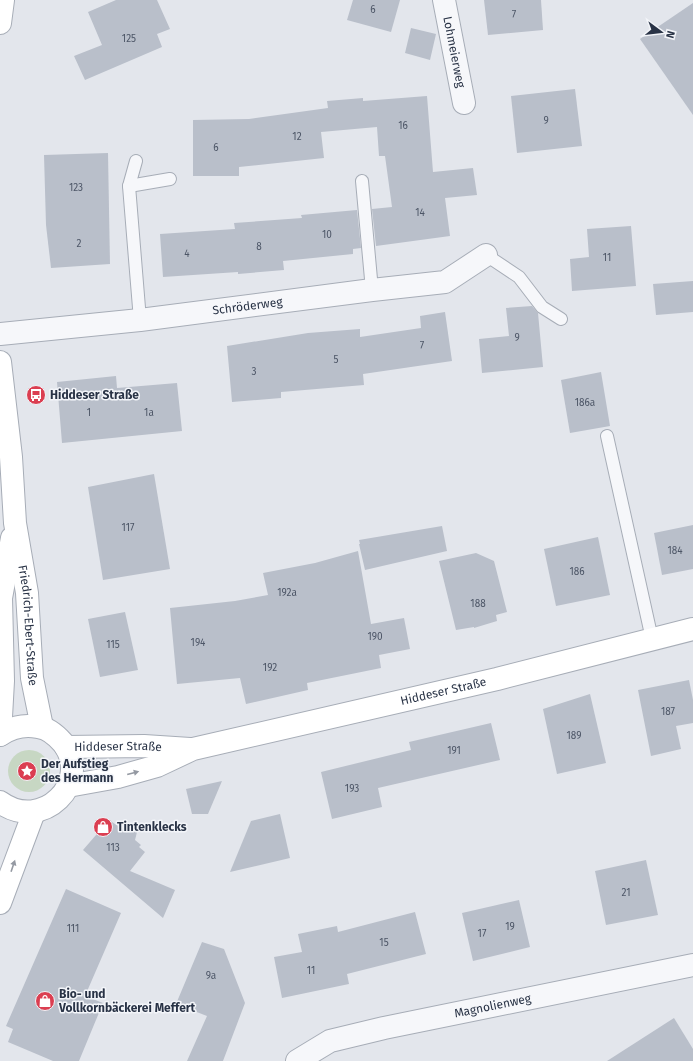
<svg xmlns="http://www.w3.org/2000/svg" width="693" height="1061" font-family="'Fira Sans',sans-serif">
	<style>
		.green { fill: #c7d7c3 }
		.building { fill: #b9bfca }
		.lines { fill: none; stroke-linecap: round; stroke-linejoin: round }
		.lane-casing { stroke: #a7adb7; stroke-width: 14 }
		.street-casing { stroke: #a7adb7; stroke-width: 24 }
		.secondary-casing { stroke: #a7adb7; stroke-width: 24 }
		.lane { stroke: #f6f7fa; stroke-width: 12 }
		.street { stroke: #f6f7fa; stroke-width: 22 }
		.secondary { stroke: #fff; stroke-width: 22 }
		.oneway { fill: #9499a2 }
		.labels { text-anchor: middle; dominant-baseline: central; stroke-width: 3; stroke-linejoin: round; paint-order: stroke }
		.number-label { font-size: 10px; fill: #4d5667 }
		.street-label { font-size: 12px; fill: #293346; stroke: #f3f5f9 }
		.poi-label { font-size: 12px; font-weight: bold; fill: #293346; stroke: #f3f5f9; text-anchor: start }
	</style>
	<rect width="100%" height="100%" fill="#e3e6ec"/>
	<circle class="green" cx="29" cy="771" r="21"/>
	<g class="building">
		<path d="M116,0H157L170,29L157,34L162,47L85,80L74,56L102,45L88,12Z"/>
		<path d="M353,0H400L391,32L347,20Z"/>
		<path d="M484,0H541L543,30L488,35Z"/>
		<path d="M693,3V115L640,39Z"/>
		<path d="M411,28L436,34L430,60L405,53Z"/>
		<path d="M575,89L582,146L517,153L511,96Z"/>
		<path d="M427,96L433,172L473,168L477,195L445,198L450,236L376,246L372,209L392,207L385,156H379L377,127L321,132L324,158L239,167V176H193V120L249,119L328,108L327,101L363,98V101Z"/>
		<path d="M108,153L110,264L51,268L46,225L44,155Z"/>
		<path d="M357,210L361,248L353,249V254L283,261L284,270L238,274V272L163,277L160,234L235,229L234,223L302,218L301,215Z"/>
		<path d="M631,226L636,286L572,291L570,259L589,257L587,229Z"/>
		<path d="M693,281V312L656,315L653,284Z"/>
		<path d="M532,306L538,313L543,367L482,373L479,339L509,336L506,308Z"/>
		<path d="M445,312L452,361L363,374L364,385L281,392V398L232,402L227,346L308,333L360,329V337L421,328L420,316Z"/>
		<path d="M601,372L610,426L570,433L561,380Z"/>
		<path d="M116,376L117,388L177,383L182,431L62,443L57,382Z"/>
		<path d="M154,474L170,569L103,580L88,487Z"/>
		<path d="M693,525V569L662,575L654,533Z"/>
		<path d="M442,526L447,551L365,570L359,544H360L359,540Z"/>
		<path d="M598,537L610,595L556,606L544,549Z"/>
		<path d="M358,551L371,624L404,618L410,649L379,655L381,668L307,683L308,690L246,704L240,678L177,684L170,608L235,601L268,595L263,573L315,563Z"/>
		<path d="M476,553L494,561L507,612L496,615L497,621L474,628V627L456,630L439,561Z"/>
		<path d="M125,612L138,670L100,677L88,619Z"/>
		<path d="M689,680L693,700V723L676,726L681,749L651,756L638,690Z"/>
		<path d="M590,694L606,763L557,774L543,709Z"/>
		<path d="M491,723L500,760L378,788L382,807L332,819L321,772L411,750L409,742Z"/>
		<path d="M222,781L208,814H192L186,789Z"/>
		<path d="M280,814L290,858L230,872L251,821Z"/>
		<path d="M109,820L124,830L138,828L135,840L141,845L139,847L145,852L130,871L175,890L163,918L83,850Z"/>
		<path d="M646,860L658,915L606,925L595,871Z"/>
		<path d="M66,889L121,913L85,996L103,1003L79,1061H53L8,1042L13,1029L6,1026Z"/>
		<path d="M519,900L530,947L473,961L462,913Z"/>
		<path d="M415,912L426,954L347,974L349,984L282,998L274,957L302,952L298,934L337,926L338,932Z"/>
		<path d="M202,942L224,949L245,1003L223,1061H187L207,1016L176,1004Z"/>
		<path d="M674,1018L693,1049V1061H607Z"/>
	</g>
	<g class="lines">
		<g class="lane-casing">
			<g id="lane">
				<path d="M136,161L129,186L140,320"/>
				<path d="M362,181L372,290"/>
				<path d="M129,186L170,179"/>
				<path d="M486,255L519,277L542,307L561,319"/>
				<path d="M607,436L652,639"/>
			</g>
		</g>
		<g class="street-casing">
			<g id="street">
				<path id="s1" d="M444,0L464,103"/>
				<path id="s2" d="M0,334L140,320L372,290L445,282L486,255"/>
				<path id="s3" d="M297,1061L330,1041L384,1028L693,965"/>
			</g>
		</g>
		<g class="secondary-casing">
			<g id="secondary">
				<path d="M0,23L3,0"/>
				<path id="s4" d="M0,362L11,457L15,523L27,593L32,678L42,727"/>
				<path d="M0,735L3,681L1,598L12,538"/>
				<path d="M0,735C12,727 24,724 38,727C48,728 56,735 63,743C93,782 42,833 0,802"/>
				<path id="s5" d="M66,747L144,746L190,749"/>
				<path id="s6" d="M68,786L118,777L157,766L193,749L497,679L693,629"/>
				<path d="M0,903L34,812"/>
			</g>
		</g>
		<use href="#lane" class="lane"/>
		<use href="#street" class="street"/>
		<use href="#secondary" class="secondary"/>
	</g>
	<defs><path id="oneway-solid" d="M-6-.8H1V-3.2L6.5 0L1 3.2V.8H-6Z"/></defs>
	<g class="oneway">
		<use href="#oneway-solid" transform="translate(133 773) rotate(-15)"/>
		<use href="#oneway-solid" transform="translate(13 866) rotate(-71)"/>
	</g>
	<defs>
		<g id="bus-disc" transform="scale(1)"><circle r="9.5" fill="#db3e51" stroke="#f3f5f9"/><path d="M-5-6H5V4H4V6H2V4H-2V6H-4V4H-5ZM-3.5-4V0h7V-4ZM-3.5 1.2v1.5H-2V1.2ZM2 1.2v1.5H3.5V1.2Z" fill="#fff"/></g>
		<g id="sight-disc" transform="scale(1)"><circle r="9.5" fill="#db3e51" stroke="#f3f5f9"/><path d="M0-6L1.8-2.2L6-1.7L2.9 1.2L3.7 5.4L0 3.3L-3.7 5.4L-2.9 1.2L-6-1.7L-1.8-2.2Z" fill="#fff"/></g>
		<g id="shop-disc" transform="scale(1)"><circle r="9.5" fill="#db3e51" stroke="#f3f5f9"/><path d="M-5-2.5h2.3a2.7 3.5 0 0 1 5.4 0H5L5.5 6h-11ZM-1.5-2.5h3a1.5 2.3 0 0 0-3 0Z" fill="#fff"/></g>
	</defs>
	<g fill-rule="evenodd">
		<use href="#bus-disc" x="36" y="395"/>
		<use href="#sight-disc" x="27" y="771"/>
		<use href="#shop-disc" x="103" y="827"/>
		<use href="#shop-disc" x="45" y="1001"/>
	</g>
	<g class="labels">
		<g class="number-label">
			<text x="373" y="10">6</text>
			<text x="514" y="15">7</text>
			<text x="129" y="39">125</text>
			<text x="546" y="121">9</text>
			<text x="403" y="126">16</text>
			<text x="297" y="137">12</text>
			<text x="216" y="148">6</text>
			<text x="76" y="188">123</text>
			<text x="420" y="213">14</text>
			<text x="327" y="235">10</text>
			<text x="79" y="244">2</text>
			<text x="259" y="247">8</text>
			<text x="187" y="254">4</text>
			<text x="607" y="258">11</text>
			<text x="517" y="338">9</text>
			<text x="422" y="346">7</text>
			<text x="336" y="360">5</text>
			<text x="254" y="372">3</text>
			<text x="585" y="403">186a</text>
			<text x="89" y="413">1</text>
			<text x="149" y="413">1a</text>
			<text x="128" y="528">117</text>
			<text x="675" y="551">184</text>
			<text x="577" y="572">186</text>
			<text x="287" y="593">192a</text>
			<text x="478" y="604">188</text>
			<text x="375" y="637">190</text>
			<text x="198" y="643">194</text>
			<text x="113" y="645">115</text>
			<text x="270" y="668">192</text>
			<text x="668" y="712">187</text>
			<text x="574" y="736">189</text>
			<text x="454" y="751">191</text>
			<text x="352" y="789">193</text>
			<text x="113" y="848">113</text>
			<text x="626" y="893">21</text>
			<text x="510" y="927">19</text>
			<text x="73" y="929">111</text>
			<text x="482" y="934">17</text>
			<text x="384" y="943">15</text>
			<text x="311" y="971">11</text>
			<text x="211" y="976">9a</text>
		</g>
		<g class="street-label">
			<text stroke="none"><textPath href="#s1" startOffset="53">Lohmeierweg</textPath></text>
			<text stroke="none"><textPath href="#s2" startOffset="249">Schröderweg</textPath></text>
			<text stroke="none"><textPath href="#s4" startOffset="265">Friedrich-Ebert-Straße</textPath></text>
			<text stroke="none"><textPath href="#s6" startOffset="388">Hiddeser Straße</textPath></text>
			<text stroke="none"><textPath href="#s5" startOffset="52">Hiddeser Straße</textPath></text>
			<text stroke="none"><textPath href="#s3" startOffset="205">Magnolienweg</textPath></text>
		</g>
		<g class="poi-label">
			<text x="50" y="395">Hiddeser Straße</text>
			<text x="41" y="764">Der Aufstieg<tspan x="41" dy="14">des Hermann</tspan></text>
			<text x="117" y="827">Tintenklecks</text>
			<text x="59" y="994">Bio- und<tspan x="59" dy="14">Vollkornbäckerei Meffert</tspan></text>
		</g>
	</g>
	<g transform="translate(661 32) rotate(105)" stroke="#f3f5f9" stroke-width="3" paint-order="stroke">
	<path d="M0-3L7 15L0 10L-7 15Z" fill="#293346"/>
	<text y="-6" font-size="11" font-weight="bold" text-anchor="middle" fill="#293346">N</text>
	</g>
</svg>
